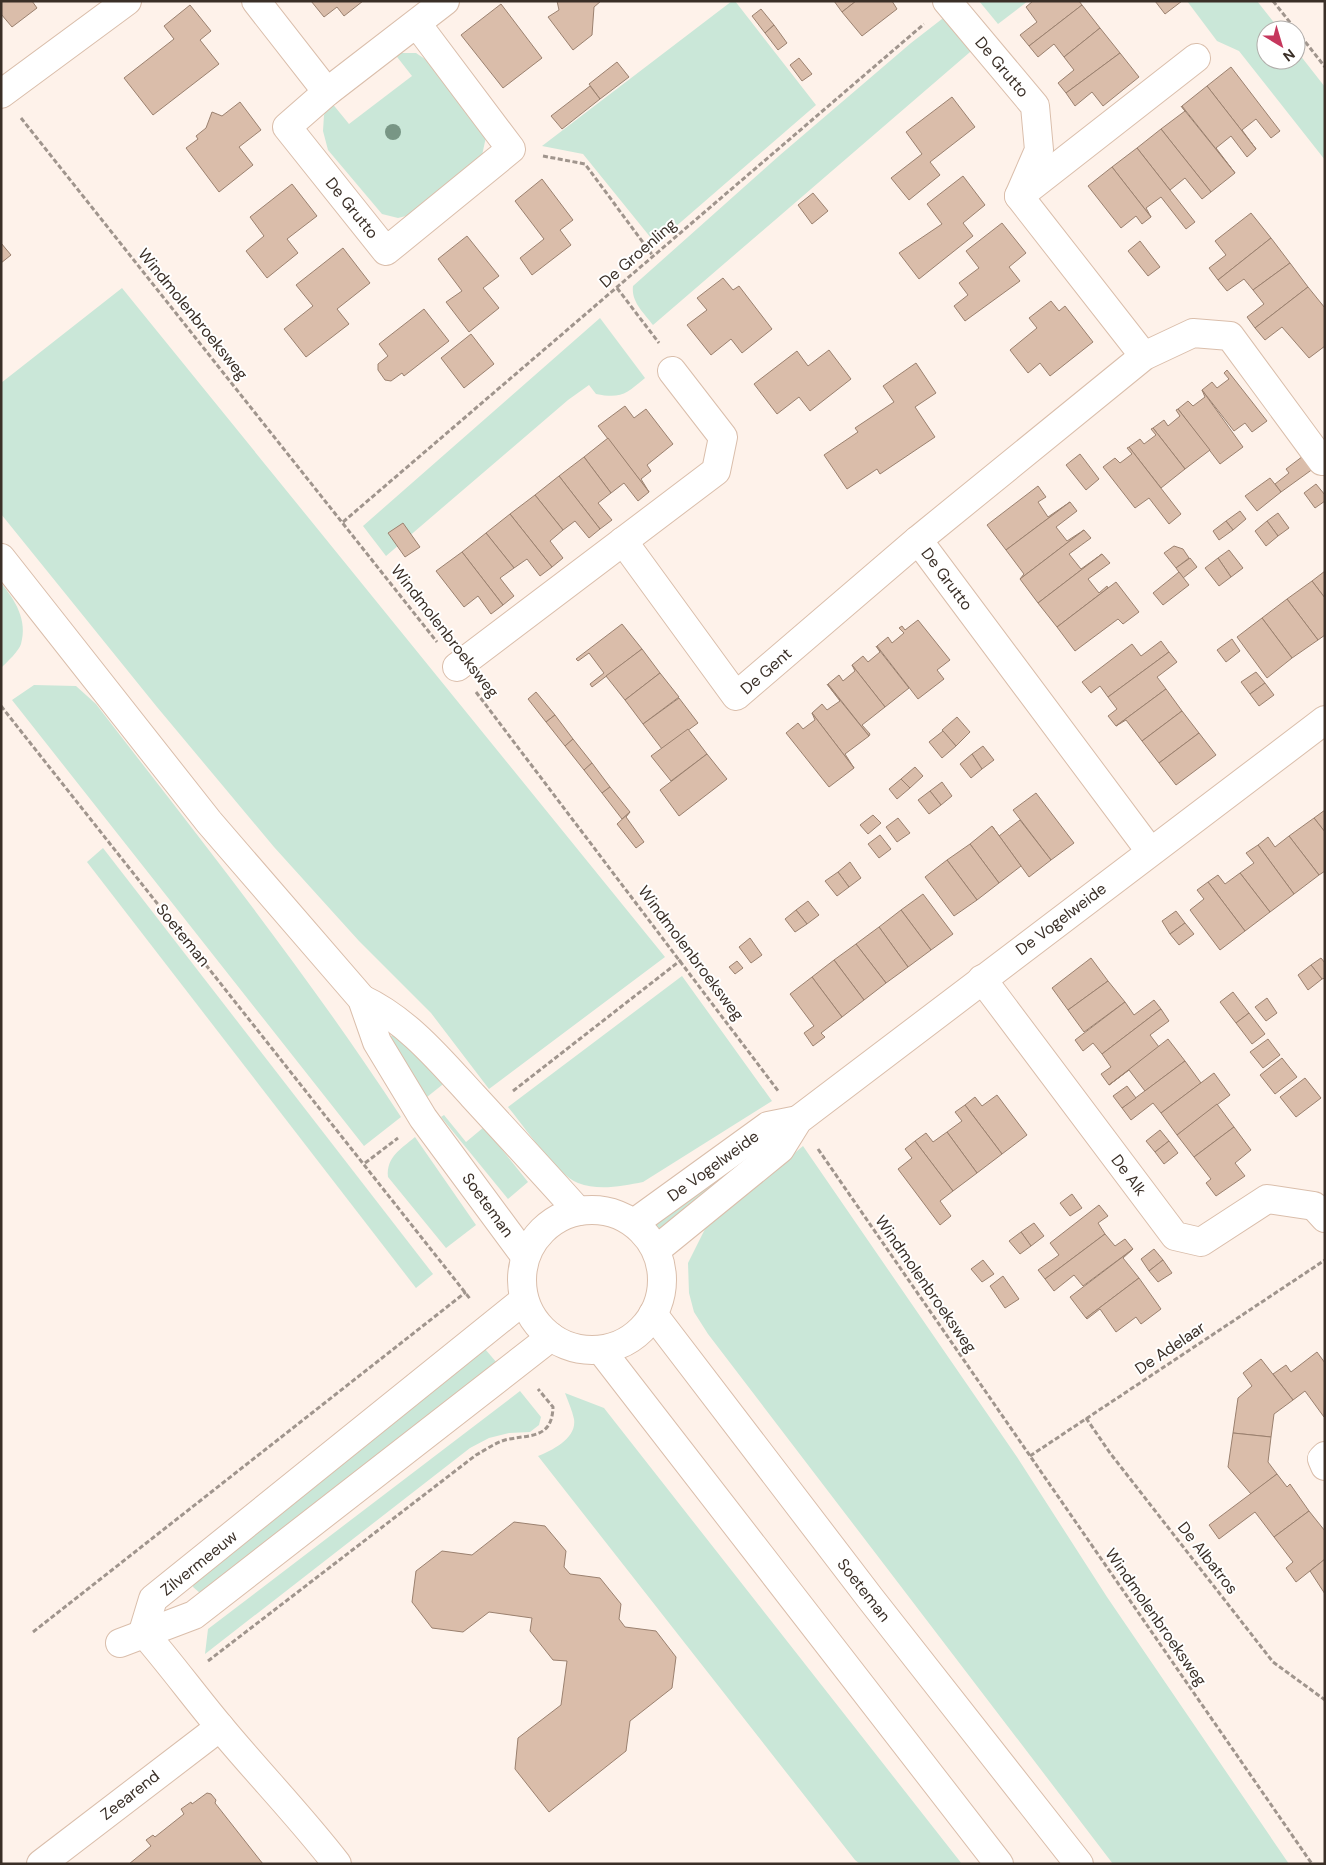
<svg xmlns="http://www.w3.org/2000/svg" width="1326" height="1865" font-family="'DM Sans',sans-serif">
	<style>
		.green { fill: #cae7d8 }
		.building { fill: #dabdaa; stroke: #9b816f }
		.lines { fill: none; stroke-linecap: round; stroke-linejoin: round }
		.street-casing { stroke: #dabeab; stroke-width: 30 }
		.secondary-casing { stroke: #dabeab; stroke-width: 30 }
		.path { stroke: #a0958d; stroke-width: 3; stroke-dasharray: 5 2.5; stroke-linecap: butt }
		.street { stroke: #fff; stroke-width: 28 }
		.secondary { stroke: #fff; stroke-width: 28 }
		.tree { fill: #789685 }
		.labels { text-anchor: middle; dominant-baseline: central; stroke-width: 4; stroke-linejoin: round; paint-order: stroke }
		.street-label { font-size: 16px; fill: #3a2f27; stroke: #fff }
	</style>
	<rect width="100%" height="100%" fill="#fef2ea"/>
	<g class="green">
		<path d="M732,1H735L816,105L659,241L651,238L583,154L542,146Z"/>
		<path d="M979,1H1028L998,24Z"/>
		<path d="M1187,1H1257L1280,30H1266V60H1296V50L1325,87V160L1239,51L1217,41Z"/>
		<path d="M951,12L977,46L653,325C644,313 631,302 633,286L780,155L911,43Z"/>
		<path d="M394,53H416L434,65L486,137L481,160L414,214L398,218L382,214L328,150L323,131L324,115L331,102L349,124L412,76Z"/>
		<path d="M122,288L665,957L489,1089L431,1013L359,941L274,847L157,707L1,514V383Z"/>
		<path d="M600,318L645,378C626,394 621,399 596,394L589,385L568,400L386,556L363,526Z"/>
		<path d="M1,583C15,600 28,620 21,644C19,651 7,662 1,668Z"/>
		<path d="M34,685L76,686L96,704C200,839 307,973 401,1117L364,1146L12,700Z"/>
		<path d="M103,848L433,1274L416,1288L87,862Z"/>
		<path d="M682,976L772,1101L643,1182C623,1186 598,1191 578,1183C557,1175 523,1125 508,1107Z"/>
		<path d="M396,1032L447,1081L427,1097L389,1038Z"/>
		<path d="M444,1115L466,1142L484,1127L528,1182L508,1199L441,1117Z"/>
		<path d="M786,1126L659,1232L652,1224Z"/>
		<path d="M415,1137L476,1225L446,1248L388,1177C386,1157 401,1149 415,1137Z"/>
		<path d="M803,1146L1017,1457L1107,1597L1289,1864H1113L708,1334L694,1312L689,1293L688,1263L706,1227Z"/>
		<path d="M485,1349L497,1363L200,1593L193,1587L194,1579Z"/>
		<path d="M520,1391L541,1417L539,1425L530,1432L509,1433L489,1438L470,1448L205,1654L208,1629Z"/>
		<path d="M565,1393L604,1408L962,1864H860L855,1860L538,1456C553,1450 577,1438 574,1419C572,1410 568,1401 565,1393Z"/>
	</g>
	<g class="building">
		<path d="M1,1H32L37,8L12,27L1,14Z"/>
		<path d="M311,1H363L344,16L337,7L324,17Z"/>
		<path d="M557,1H601L594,7L592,35L573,50L548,17L559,10Z"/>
		<path d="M834,1H856L842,12Z"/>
		<path d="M856,1H892L897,9L862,36L842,12Z"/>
		<path d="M1033,1H1079L1082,5L1029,46L1020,35L1037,22L1026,7Z"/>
		<path d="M1155,1H1182L1165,14Z"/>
		<path d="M501,4L542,58L503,88L461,35Z"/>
		<path d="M190,5L211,31L200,40L219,64L153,115L124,78L174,39L164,26Z"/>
		<path d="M1082,5L1100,28L1064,57L1054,44L1038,57L1029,46Z"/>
		<path d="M761,9L774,25L765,33L752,16Z"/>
		<path d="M774,25L787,43L778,50L765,33Z"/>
		<path d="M1100,28L1120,53L1066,93L1058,83L1074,70L1064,57Z"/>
		<path d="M1120,53L1139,77L1103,106L1092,92L1075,106L1066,93Z"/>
		<path d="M799,58L812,74L802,81L790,65Z"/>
		<path d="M617,62L629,77L600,99L589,84Z"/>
		<path d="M1231,67L1280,131L1271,138L1256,119L1242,130L1256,149L1207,86Z"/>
		<path d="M590,86L600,99L562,129L551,116Z"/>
		<path d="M1207,86L1256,149L1247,157L1231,136L1216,148L1235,173L1182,106Z"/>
		<path d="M952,97L975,127L930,162L940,175L909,200L891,178L922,154L906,132Z"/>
		<path d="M240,102L261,130L239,147L253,165L219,192L186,148L198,139L196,136L206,128L212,112L222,116Z"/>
		<path d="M1181,106L1235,173L1211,192L1161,129L1185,111Z"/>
		<path d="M1161,129L1211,192L1202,199L1185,178L1170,190L1137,148Z"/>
		<path d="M1137,148L1195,222L1186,229L1161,197L1146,208L1151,217L1112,167Z"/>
		<path d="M1112,167L1151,217L1142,224L1136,216L1121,228L1088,186Z"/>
		<path d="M963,176L985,205L963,223L973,236L919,279L899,253L942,224L927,204Z"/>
		<path d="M542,179L573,220L560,230L571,245L532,275L520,258L544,239L515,201Z"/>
		<path d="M292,184L317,216L287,239L298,253L267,278L246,251L264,236L250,217Z"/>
		<path d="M813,193L828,211L812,224L798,205Z"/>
		<path d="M1251,213L1271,238L1218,280L1209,268L1226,255L1215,241Z"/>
		<path d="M1002,223L1026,253L1009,267L1020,281L965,321L954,306L968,295L959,283L979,268L966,251Z"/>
		<path d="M467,236L499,276L483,288L499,308L469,332L446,302L462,291L438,259Z"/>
		<path d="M1271,238L1290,263L1253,290L1244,279L1227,291L1218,280Z"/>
		<path d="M1140,241L1160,267L1148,276L1128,251Z"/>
		<path d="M1,243L11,255L1,263Z"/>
		<path d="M343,248L370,283L337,309L349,324L306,357L284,329L313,306L296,285Z"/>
		<path d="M1290,263L1308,287L1255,328L1247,317L1264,304L1253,290Z"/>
		<path d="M723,278L733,290L739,286L772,329L742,353L731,339L711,355L687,325L707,310L697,298Z"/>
		<path d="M1308,287L1325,308V346L1309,358L1282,327L1265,340L1255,328Z"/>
		<path d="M1051,301L1059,311L1065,306L1093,342L1050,376L1040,363L1028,373L1010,350L1037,328L1029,318Z"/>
		<path d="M424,309L449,341L404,376L402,373L391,381L385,380L378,370V364L388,356L379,344Z"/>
		<path d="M471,334L494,364L464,388L441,358Z"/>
		<path d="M829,350L851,379L810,411L799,397L777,414L754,384L797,351L808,366Z"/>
		<path d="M916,363L936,393L915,407L935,437L880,474L877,469L847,489L824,455L858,432L855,428L894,402L883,386Z"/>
		<path d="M1227,370L1267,421L1252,432L1245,423L1234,431L1202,390L1212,382L1217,388L1229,379L1224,373Z"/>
		<path d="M1202,390L1243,447L1220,464L1178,409L1188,401L1193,406L1205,397Z"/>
		<path d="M625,406L634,418L646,409L673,444L647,465L651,471L641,479L649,492L598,426Z"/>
		<path d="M1178,409L1210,450L1185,469L1153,428L1164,420L1168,426L1180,416L1176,410Z"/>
		<path d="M1153,428L1185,469L1161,488L1129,447L1140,439L1144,444L1156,435L1151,429Z"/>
		<path d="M608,438L649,492L638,501L624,483L611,493L584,457Z"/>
		<path d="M1129,447L1181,514L1169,524L1149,498L1135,508L1103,467L1115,458L1120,463L1132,454L1127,448Z"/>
		<path d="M1307,453L1317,466L1281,492L1275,484L1289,473L1286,469Z"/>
		<path d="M1080,454L1099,479L1086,490L1066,465Z"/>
		<path d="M584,457L611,493L598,503L612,520L600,529L559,476Z"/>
		<path d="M559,476L600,529L589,538L575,521L563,530L535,495Z"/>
		<path d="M1270,478L1281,492L1257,511L1245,496Z"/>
		<path d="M1316,484L1325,495V501L1315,508L1304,493Z"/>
		<path d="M1038,486L1046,497L1038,502L1048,517L1070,502L1006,550L987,525Z"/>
		<path d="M535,495L563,530L550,541L563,558L552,567L510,514Z"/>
		<path d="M1070,502L1077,511L1056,527L1067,541L1084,530L1020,579L1024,574L1006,550Z"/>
		<path d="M1240,511L1246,519L1233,530L1226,521Z"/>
		<path d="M1278,513L1289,528L1278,536L1267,521Z"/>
		<path d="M510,514L552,567L540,576L527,559L514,568L486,533Z"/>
		<path d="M1226,521L1233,530L1219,540L1213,531Z"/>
		<path d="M1267,521L1278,536L1266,546L1255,531Z"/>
		<path d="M403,523L420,547L405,557L388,533Z"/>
		<path d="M1084,530L1091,538L1069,554L1081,569L1102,554L1038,603L1020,579Z"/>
		<path d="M486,533L514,568L500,578L514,596L503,605L462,552Z"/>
		<path d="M1174,546L1183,549L1189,558L1176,568L1164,553Z"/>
		<path d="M1229,550L1243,568L1231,577L1218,558Z"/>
		<path d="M462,552L503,605L491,614L478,596L464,607L436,571Z"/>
		<path d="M1102,554L1110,563L1088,579L1099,593L1107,586L1108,588L1057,627L1038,603Z"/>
		<path d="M1190,558L1197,567L1183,578L1176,568Z"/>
		<path d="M1218,558L1231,577L1219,586L1205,568Z"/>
		<path d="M1325,571V598L1312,581Z"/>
		<path d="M1179,572L1189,585L1163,605L1153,593Z"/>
		<path d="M1312,581L1325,598V635L1318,640L1287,599Z"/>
		<path d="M1116,582L1139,612L1123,624L1118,619L1075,651L1057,627Z"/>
		<path d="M1287,599L1318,640L1292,658L1262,618Z"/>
		<path d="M1262,618L1292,658L1267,678L1237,637Z"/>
		<path d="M918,620L950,660L937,670L944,679L918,699L877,646L888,637L892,643L904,633L899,628L902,626L905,630Z"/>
		<path d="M622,624L642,649L592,687L590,684L604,673L589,653L578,661L576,659Z"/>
		<path d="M1232,639L1240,651L1226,662L1217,650Z"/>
		<path d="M1161,641L1169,652L1108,697L1100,686L1091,693L1082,682L1132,644L1141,656Z"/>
		<path d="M876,646L909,688L885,707L852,665L863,656L868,662L880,652Z"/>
		<path d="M642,649L660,673L625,700L606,676Z"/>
		<path d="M1169,652L1177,662L1157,677L1166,689L1116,726L1108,716L1117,709L1108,697Z"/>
		<path d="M852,665L885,707L862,725L870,734L869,736L828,684L839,675L843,681L855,671Z"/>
		<path d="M1256,672L1265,683L1250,694L1241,682Z"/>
		<path d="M660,673L679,697L643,724L625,700Z"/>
		<path d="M1265,683L1274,695L1259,706L1250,694Z"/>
		<path d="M827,684L869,736L845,754L854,768L812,713L822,704L827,710L840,701Z"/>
		<path d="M1166,689L1182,711L1142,741L1126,720L1116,726Z"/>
		<path d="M536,692L555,715L546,722L528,699Z"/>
		<path d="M679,698L698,723L662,749L643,724Z"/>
		<path d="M1182,711L1199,733L1159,763L1142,741Z"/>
		<path d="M812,713L854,768L829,787L786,733L798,723L803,729L815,720Z"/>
		<path d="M555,715L573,739L565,746L546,722Z"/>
		<path d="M957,717L970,732L956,746L942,730Z"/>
		<path d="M688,729L707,754L671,781L651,756Z"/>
		<path d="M943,731L956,746L942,758L929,742Z"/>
		<path d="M1199,733L1216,755L1176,785L1159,763Z"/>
		<path d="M573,739L592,763L584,770L565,746Z"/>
		<path d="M983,746L994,760L982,769L972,754Z"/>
		<path d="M707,754L727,779L679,816L660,790Z"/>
		<path d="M972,754L982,769L971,778L960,764Z"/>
		<path d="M592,763L610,787L602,793L584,770Z"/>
		<path d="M915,767L923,776L910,788L901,779Z"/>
		<path d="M901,779L910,788L897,799L889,789Z"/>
		<path d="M942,782L952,796L941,805L930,791Z"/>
		<path d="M610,787L630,812L622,819L602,793Z"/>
		<path d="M930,791L941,805L929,814L918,800Z"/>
		<path d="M1036,793L1074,843L1051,860L1013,810Z"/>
		<path d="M1325,810V832L1314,818Z"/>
		<path d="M630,812L626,817L644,842L636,848L617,824Z"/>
		<path d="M873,815L881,823L868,834L860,825Z"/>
		<path d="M898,818L910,833L897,842L886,827Z"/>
		<path d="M1314,818L1325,832V871L1319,875L1289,836Z"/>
		<path d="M1020,820L1051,860L1029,877L992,826L999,836Z"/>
		<path d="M992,826L1021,866L999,883L970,844Z"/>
		<path d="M880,835L891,849L879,858L868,844Z"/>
		<path d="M1289,836L1319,875L1294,894L1258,845L1268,837L1275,847Z"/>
		<path d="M970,844L999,883L977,900L947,860Z"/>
		<path d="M1258,845L1294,894L1270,912L1240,873L1254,863L1246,853Z"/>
		<path d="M947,860L977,900L954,916L925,877Z"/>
		<path d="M850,862L861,878L849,887L838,872Z"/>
		<path d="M838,872L849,887L837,896L825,881Z"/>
		<path d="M1240,873L1270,912L1245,931L1208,882L1218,875L1225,884Z"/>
		<path d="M1208,882L1245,931L1220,950L1190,910L1204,899L1197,890Z"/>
		<path d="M923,894L953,934L931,950L901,910Z"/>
		<path d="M808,901L819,915L807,924L796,910Z"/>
		<path d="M796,910L807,924L795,932L785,919Z"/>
		<path d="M901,910L931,950L908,967L879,927Z"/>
		<path d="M1176,911L1185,923L1170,934L1162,921Z"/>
		<path d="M1185,923L1194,934L1179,945L1170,934Z"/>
		<path d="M879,927L908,967L886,983L856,944Z"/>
		<path d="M750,938L762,955L751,963L739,947Z"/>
		<path d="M856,944L886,983L864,1000L834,960Z"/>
		<path d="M1091,958L1108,981L1068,1010L1052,988Z"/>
		<path d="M1321,958L1325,963V978L1322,979L1311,965Z"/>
		<path d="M834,960L864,1000L842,1017L812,977Z"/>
		<path d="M737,961L743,968L735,974L729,967Z"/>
		<path d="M1311,965L1322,979L1308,990L1298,975Z"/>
		<path d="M812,977L842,1017L821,1033L825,1037L813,1046L804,1033L814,1026L790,994Z"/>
		<path d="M1108,981L1125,1002L1084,1032L1068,1010Z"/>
		<path d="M1233,992L1249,1013L1236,1023L1220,1002Z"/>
		<path d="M1267,998L1277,1013L1266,1021L1255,1007Z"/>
		<path d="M1154,1000L1161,1009L1102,1054L1093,1043L1083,1051L1075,1040L1125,1002L1134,1015Z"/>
		<path d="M1161,1009L1169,1021L1150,1035L1159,1047L1109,1085L1101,1074L1111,1067L1102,1054Z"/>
		<path d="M1249,1013L1265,1034L1252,1044L1236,1023Z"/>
		<path d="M1168,1039L1185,1061L1145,1091L1129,1070L1109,1085Z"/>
		<path d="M1268,1039L1280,1055L1263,1068L1250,1052Z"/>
		<path d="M1282,1058L1297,1077L1275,1094L1260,1075Z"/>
		<path d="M1185,1061L1201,1083L1161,1113L1153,1103L1131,1120L1122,1108Z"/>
		<path d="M1214,1073L1230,1095L1177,1135L1161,1113Z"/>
		<path d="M1305,1078L1321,1098L1296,1117L1280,1097Z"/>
		<path d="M1127,1086L1136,1098L1122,1108L1113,1096Z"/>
		<path d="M997,1095L1027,1135L1002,1154L965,1105L975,1097L982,1106Z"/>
		<path d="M1217,1104L1234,1127L1194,1157L1177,1135Z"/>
		<path d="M965,1105L1002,1154L977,1173L947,1132L962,1121L955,1112Z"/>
		<path d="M1234,1127L1251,1150L1235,1163L1245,1176L1216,1196L1206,1183L1211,1179L1194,1157Z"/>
		<path d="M1160,1130L1169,1141L1155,1152L1146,1141Z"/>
		<path d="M947,1132L977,1173L953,1191L915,1141L926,1133L933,1142Z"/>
		<path d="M915,1141L953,1191L940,1201L951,1216L940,1225L898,1169L912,1158L905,1149Z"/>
		<path d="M1169,1141L1178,1153L1164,1164L1155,1152Z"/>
		<path d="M1072,1194L1082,1208L1070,1216L1060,1203Z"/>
		<path d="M1099,1205L1108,1216L1098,1223L1105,1234L1045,1279L1038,1270L1059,1255L1050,1243Z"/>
		<path d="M1034,1223L1044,1236L1031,1246L1021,1232Z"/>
		<path d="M1021,1232L1031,1246L1020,1254L1009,1241Z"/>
		<path d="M1105,1234L1115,1246L1125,1239L1133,1249L1083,1286L1074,1275L1054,1291L1045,1279Z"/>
		<path d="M1133,1249L1123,1258L1139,1278L1086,1318L1070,1297Z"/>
		<path d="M1154,1249L1163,1260L1149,1271L1141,1259Z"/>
		<path d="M983,1260L994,1274L982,1282L971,1269Z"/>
		<path d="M1163,1260L1172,1273L1158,1282L1149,1271Z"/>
		<path d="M1003,1276L1019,1299L1005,1308L990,1286Z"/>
		<path d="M1139,1278L1161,1309L1141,1324L1136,1317L1116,1332L1100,1309L1087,1319L1086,1318Z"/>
		<path d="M1317,1352L1325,1363L1324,1417L1305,1391L1293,1400L1273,1374L1286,1365L1291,1372Z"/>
		<path d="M1261,1359L1293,1400L1274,1414L1271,1437L1233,1433L1238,1398L1252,1386L1243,1373Z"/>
		<path d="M1233,1433L1271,1437L1268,1462L1277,1474L1251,1494L1228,1467Z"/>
		<path d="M1277,1474L1287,1487L1290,1484L1309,1511L1274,1537L1255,1512L1219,1539L1209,1525Z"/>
		<path d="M1309,1511L1325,1531V1559L1296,1582L1286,1568L1293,1562L1274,1537Z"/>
		<path d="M514,1522L545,1526L566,1551L564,1567L570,1574L600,1578L621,1604L619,1619L625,1627L656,1631L676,1657L672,1688L630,1721L626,1751L549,1812L515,1769L518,1738L561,1705L567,1661L553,1660L530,1631L532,1618L489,1612L463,1632L432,1628L412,1602L416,1571L442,1551L472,1555Z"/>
		<path d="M1325,1559V1594L1310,1571Z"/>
		<path d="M207,1793L211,1794L216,1800L215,1803L263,1864H129L151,1846L146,1840L153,1835L155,1837L184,1814L181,1809L191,1802L192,1804Z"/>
	</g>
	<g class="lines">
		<g class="street-casing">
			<g id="street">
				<path d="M256,1L327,92"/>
				<path d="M947,1L1035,106L1039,150L1019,196"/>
				<path d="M417,24L511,149L386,251L287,127L327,92L445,1"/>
				<path d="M1,94L127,1"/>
				<path d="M1022,194L1196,58"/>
				<path d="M1019,196L1144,356"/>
				<path d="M918,540L1150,851"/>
				<path d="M623,541L736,696L918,540L1144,356L1193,333L1230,336L1322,461"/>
				<path d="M457,667L716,471L723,437L672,371"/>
				<path d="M982,979L1175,1236L1201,1242L1267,1199L1314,1206L1325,1218"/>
				<path d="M634,1223L768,1126L798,1120"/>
				<path d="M656,1250L780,1149L798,1120L1325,720"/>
				<path d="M1325,1456L1322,1459L1325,1466"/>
				<path d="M143,1632L153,1599L524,1300"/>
				<path d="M143,1632C170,1663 194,1696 220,1727C258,1773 300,1816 337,1864"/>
				<path d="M120,1643L194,1615L551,1337"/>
				<path d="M41,1864L220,1727"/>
			</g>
		</g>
		<g class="secondary-casing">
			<g id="secondary">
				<path d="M1,558L209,822L362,999L377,1042L423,1118L525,1256"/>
				<path d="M362,999C407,1020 440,1060 473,1096C508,1134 543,1172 578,1211"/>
				<circle cx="592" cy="1280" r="70"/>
				<path d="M653,1314L870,1598L1079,1864"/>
				<path d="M601,1350L999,1864"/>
			</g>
		</g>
		<g class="path">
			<path d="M1273,1L1296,30"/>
			<path d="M1296,30L1325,67"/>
			<path d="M21,118L437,642"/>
			<path d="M543,156L585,164L653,256"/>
			<path d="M617,288L659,343"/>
			<path d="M343,522L924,24"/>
			<path d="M476,692L779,1092"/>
			<path d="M1,706L471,1300"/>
			<path d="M513,1091L681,960"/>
			<path d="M818,1149L1312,1864"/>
			<path d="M365,1163L398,1138"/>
			<path d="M1086,1418L1110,1453L1273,1662L1325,1700"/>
			<path d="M1030,1456L1325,1260"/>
			<path d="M33,1632L466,1292"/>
			<path d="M208,1661L476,1455C485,1450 495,1443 505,1440C529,1434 552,1440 553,1407L538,1389"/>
		</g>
		<use href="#street" class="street"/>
		<use href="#secondary" class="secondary"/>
	</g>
	<circle class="tree" cx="393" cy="132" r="8"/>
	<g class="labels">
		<g class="street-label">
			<text transform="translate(1002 67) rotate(50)">De Grutto</text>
			<text transform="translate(352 208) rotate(51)">De Grutto</text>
			<text transform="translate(638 253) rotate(-41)">De Groenling</text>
			<text transform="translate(193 314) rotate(51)">Windmolenbroeksweg</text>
			<text transform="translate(947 579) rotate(53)">De Grutto</text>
			<text transform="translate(445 631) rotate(52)">Windmolenbroeksweg</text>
			<text transform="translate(766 671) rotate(-41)">De Gent</text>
			<text transform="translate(1061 919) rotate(-37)">De Vogelweide</text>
			<text transform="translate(183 935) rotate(51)">Soeteman</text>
			<text transform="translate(691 953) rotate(53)">Windmolenbroeksweg</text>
			<text transform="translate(713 1166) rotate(-36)">De Vogelweide</text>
			<text transform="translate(1129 1175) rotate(53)">De Alk</text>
			<text transform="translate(488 1205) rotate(54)">Soeteman</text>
			<text transform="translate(926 1284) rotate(55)">Windmolenbroeksweg</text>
			<text transform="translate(1170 1348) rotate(-34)">De Adelaar</text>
			<text transform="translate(1208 1558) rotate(52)">De Albatros</text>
			<text transform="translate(199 1563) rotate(-39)">Zilvermeeuw</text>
			<text transform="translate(864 1590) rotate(52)">Soeteman</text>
			<text transform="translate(1156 1617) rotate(55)">Windmolenbroeksweg</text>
			<text transform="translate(130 1795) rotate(-38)">Zeearend</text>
		</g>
	</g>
	<rect width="1326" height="1865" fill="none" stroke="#3a2f27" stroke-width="5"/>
	<g transform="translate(1281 45) rotate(142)"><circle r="24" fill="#ffffff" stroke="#b0aca9"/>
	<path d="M0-4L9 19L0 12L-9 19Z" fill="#c6375d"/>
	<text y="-8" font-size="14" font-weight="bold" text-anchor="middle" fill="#3a2f27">N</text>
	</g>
</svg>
